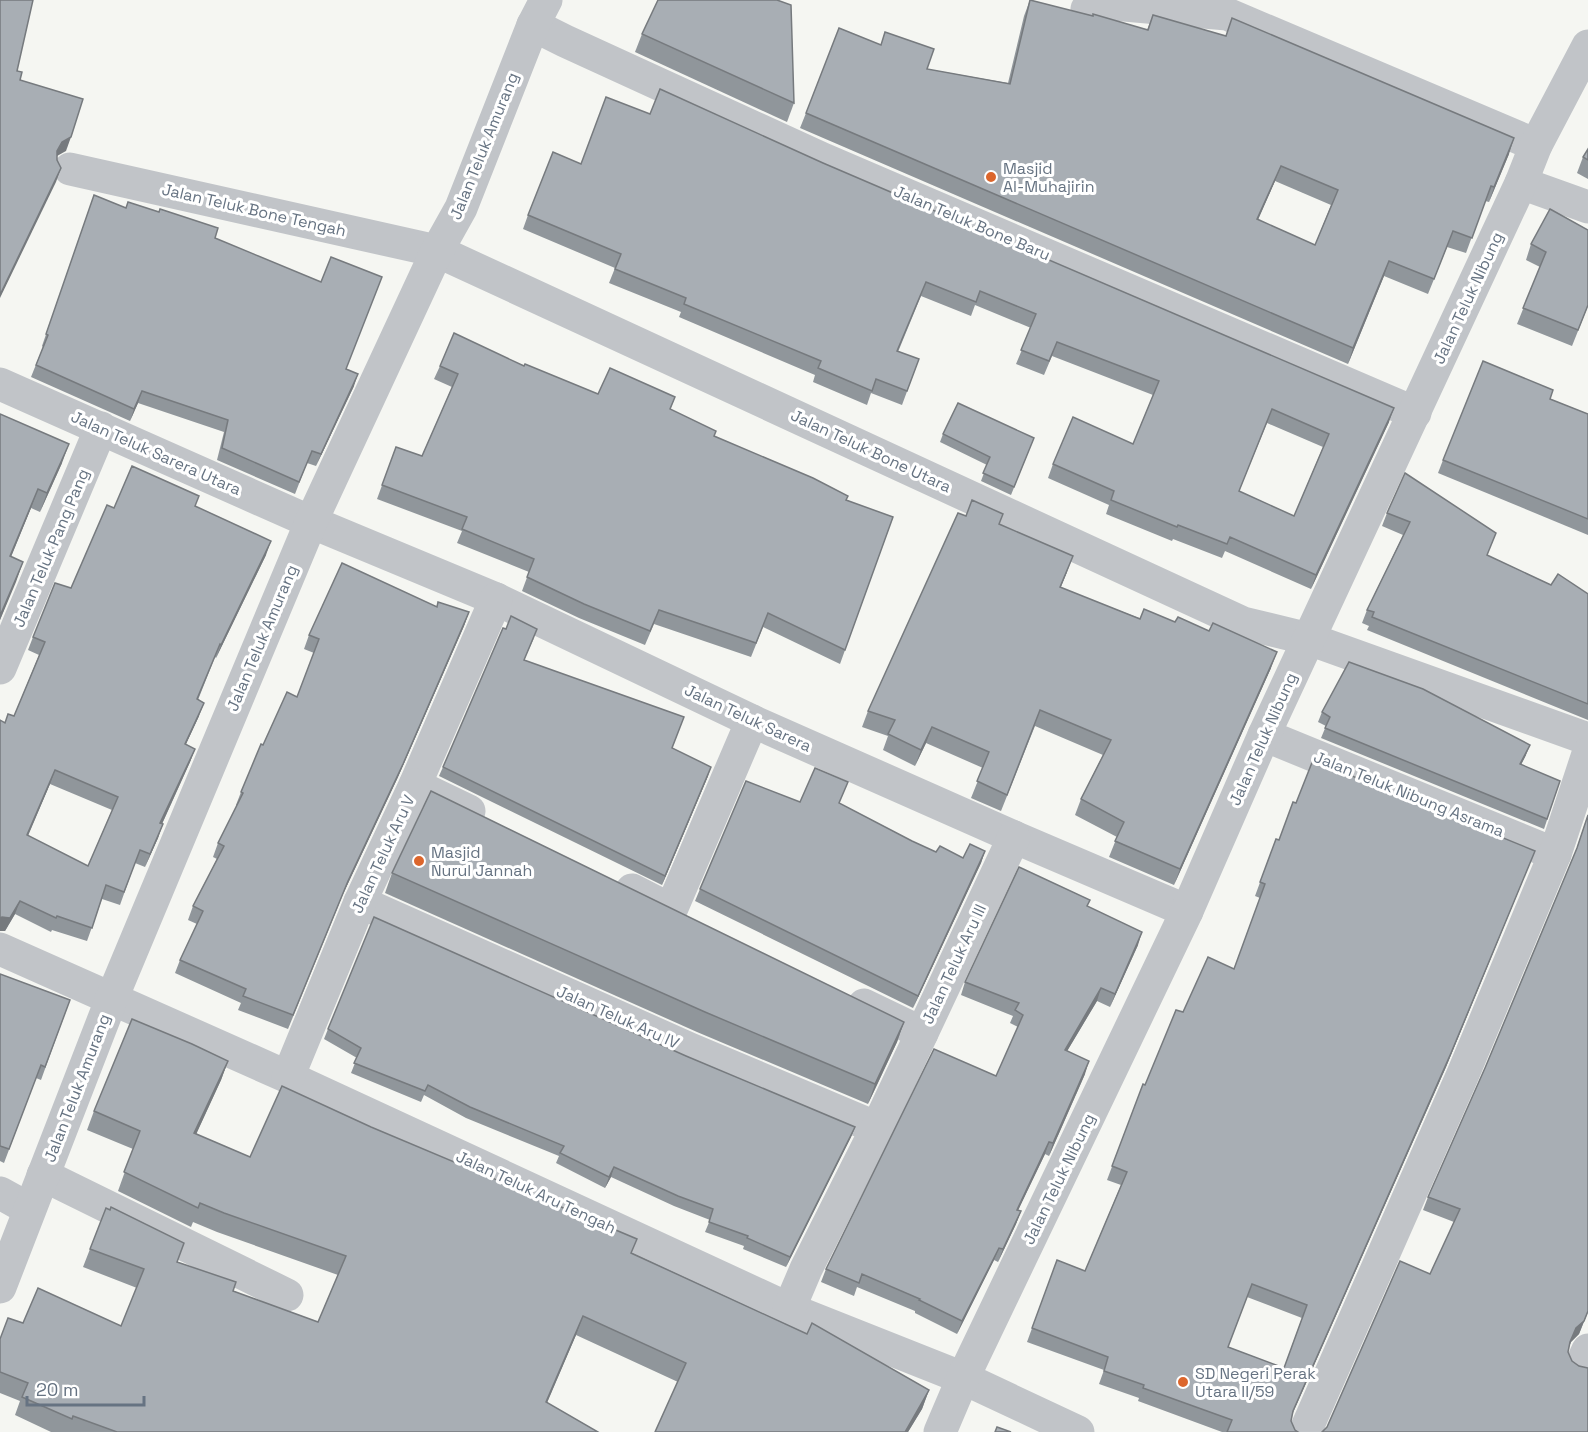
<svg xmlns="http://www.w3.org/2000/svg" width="1588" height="1432" font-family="'Space Grotesk',sans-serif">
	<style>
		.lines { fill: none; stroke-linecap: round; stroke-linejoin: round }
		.minor { stroke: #c1c4c8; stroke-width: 33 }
		.wall { fill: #90969b; fill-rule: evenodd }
		.shaded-wall { fill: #767a7e }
		.building { fill: #a8aeb4; stroke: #767a7e; stroke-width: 1.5; fill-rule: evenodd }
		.poi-dot { fill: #dc662c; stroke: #fff; stroke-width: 2 }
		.labels { text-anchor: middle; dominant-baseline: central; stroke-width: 6; stroke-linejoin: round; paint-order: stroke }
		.street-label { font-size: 16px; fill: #667382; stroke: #fff }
		.poi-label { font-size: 16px; fill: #667382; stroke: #fff; text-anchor: start }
	</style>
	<rect width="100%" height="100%" fill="#f5f6f2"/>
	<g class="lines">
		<g class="minor">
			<path d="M1087,9L1113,4L1227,14L1536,145"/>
			<path d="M533,25L565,41L825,160L1415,413"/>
			<path d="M70,169L437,251L1243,623L1309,639L1588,739"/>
			<path d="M1521,183L1588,207"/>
			<path d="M0,384L311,522L496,599L752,721L1014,837L1187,911"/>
			<path d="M0,668L101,428"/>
			<path d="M1264,735L1555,854"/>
			<path d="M415,785L496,599"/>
			<path d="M632,890L671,910L752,721"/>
			<path d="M360,902L690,1049L877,1128"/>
			<path d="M0,949L288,1077L789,1309L963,1378L1078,1432"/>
			<path d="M864,1005L922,1033L1014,837"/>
			<path d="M288,1077L360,902L415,785L469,811"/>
			<path d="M43,1175L287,1295"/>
			<path d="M0,1193L29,1209"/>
			<path d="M0,1287L112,998L311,522L437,251L461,208L533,25L546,0"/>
			<path d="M789,1309L806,1269L877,1128L922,1033"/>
			<path d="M1582,1363L1588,1350"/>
			<path d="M940,1432L963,1378L1187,911L1264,735L1521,183L1536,145L1588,46"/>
			<path d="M1305,1432L1463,1074L1555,854L1588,754"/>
		</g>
	</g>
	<g class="wall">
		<path d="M1030,0L1147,30L1153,15L1509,154L1489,202L1485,201L1466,253L1447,247L1428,294L1384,276L1348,364L800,128L806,113L927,69L1008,83L1024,16ZM1275,181L1331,205L1315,245L1258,220Z"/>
		<path d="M642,34L794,103L787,122L635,52Z"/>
		<path d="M1588,149V179L1577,173L1583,157Z"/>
		<path d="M581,164L1389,422L1311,589L1225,551L1222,558L1173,539L1172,541L1106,514L1109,505L1048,478L1053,464L1133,444L1153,395L1052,356L1044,375L1016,364L1031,328L975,305L971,316L921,296L898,352L919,359L902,405L871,393L867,405L813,382L815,375L679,317L681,312L609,283L615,268L523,229L528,215ZM1267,423L1323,447L1294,516L1239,491Z"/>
		<path d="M94,195L126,208L215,238L346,369L354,386L316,466L307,463L295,494L217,460L224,432L138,403L130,421L31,377L43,347L42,346Z"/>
		<path d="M1588,230V306L1572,346L1517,324L1540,267L1526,260L1531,244Z"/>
		<path d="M440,366H524L598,394L675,397L670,410L714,436L846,501L893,517L840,664L763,627L751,657L654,624L645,645L579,618L522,591L529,572L457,543L462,531L377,499L396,447L422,456L452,387L434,379Z"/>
		<path d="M1550,399L1588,414V535L1438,473L1443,460Z"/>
		<path d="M0,414L62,463L40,512L31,508L11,557L23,562L0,620Z"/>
		<path d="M943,434L1034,438L1011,495L981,481L987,465L940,442Z"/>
		<path d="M195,506L266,555L216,658L215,657L198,700L199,716L186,744L195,749L190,762L162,824L158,838L145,867L135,863L120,905L102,899L87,941L52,930L51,932L15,914L5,931H0V720L5,723L14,716L39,655L28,650L33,637L71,588L114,508ZM50,784L112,810L88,866L28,836Z"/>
		<path d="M1387,513L1496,533L1487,555L1551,585L1588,594V720L1367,630L1369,626L1362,623L1367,610L1403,535L1382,526Z"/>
		<path d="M966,516L1000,524L1067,572L1060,588L1271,668L1174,885L1109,857L1117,837L1075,815L1081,799L1103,755L1035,726L1001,811L971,798L983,768L926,743L915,766L883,750L888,736L862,727L868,711Z"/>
		<path d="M437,607L469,612L464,626L398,777L343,894L288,1029L238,1010L241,1003L175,973L180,960L197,924L188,920L193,906L217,859L213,857L218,843L237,806L236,805L241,792L263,745L297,697L314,653L304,649L309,635Z"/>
		<path d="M534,638L524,660L672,748L708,776L662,885L439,776L443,767Z"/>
		<path d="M1322,712L1526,755L1521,765L1560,781L1544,829L1321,738L1326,726L1318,722Z"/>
		<path d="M800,802L839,803L912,841L936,852L963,858L985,851L981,863L913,1008L695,901L700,889Z"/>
		<path d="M1588,814V1312L1579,1334L1571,1342L1569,1346L1327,1427L1430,1274L1454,1222L1423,1210L1428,1197L1485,1068L1575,853Z"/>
		<path d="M1276,839L1279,840L1535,851L1446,1067L1292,1414L1291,1421L1295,1430L1298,1432H1222L1138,1401L1139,1398L1099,1384L1104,1370L1027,1342L1057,1260L1085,1271L1121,1185L1107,1180L1143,1084L1145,1085L1183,1012L1234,969L1260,898L1255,896ZM1247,1297L1302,1318L1284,1368L1228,1347Z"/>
		<path d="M392,873L904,1022L897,1042L868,1104L697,1032L385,893Z"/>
		<path d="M1090,900L1087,906L1138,945L1110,1007L1097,1001L1067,1051L1085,1074L1049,1156L1045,1154L1018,1210L1021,1211L1016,1224L998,1262L994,1260L957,1334L915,1313V1311L857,1287L854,1296L821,1282L826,1269L996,1076L1018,1027L1010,1023L1013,1016L961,995L965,982Z"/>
		<path d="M0,974L70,1000L41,1080L36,1078L4,1163L0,1161Z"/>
		<path d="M328,1029L686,1056L855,1127L851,1137L786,1267L743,1249L744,1246L705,1232L710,1220L674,1206L611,1177L605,1188L556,1163L559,1156L466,1118L424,1095L421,1102L351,1073L357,1058L324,1039Z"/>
		<path d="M228,1061L221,1080L196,1134L250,1157L632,1253L929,1390L922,1409L908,1432H655L678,1382L576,1335L547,1403L598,1432H51L15,1415L20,1401L0,1393V1338L23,1323L121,1326L137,1288L83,1267L106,1208L177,1262L233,1291L318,1322L338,1275L217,1232L193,1222L191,1227L118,1191L133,1149L87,1130L94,1111Z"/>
	</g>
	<g class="shaded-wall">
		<path d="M71,137L66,151L57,156V151L62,142Z"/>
		<path d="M1514,138L1509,154L1489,202L1494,187Z"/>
		<path d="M1281,166L1275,181L1251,235L1257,219Z"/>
		<path d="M61,168L56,182L0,298V295Z"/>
		<path d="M1389,261L1384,276L1348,364L1353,348Z"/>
		<path d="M358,374L354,386L316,466L321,454Z"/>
		<path d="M142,391L138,403L130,421L134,409Z"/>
		<path d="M1394,408L1389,422L1311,589L1316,575Z"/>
		<path d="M69,444L62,463L40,512L47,493Z"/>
		<path d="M38,489L31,508L3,576L10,556Z"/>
		<path d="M271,541L266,555L216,658L221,645Z"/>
		<path d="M1073,556L1067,572L1054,604L1060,587Z"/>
		<path d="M23,562L16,582L0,620V616Z"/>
		<path d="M469,612L464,626L398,777L343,894L288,1029L348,881Z"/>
		<path d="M1277,652L1271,668L1174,885L1180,869Z"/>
		<path d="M204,703L199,716L180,757L185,744Z"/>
		<path d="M932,727L926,743L915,766L921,750Z"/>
		<path d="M1530,745L1526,755L1516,774L1520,764Z"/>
		<path d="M195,749L190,762L156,837L160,823Z"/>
		<path d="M711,767L708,776L662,885L665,876Z"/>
		<path d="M55,770L50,784L22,849L27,835Z"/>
		<path d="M163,824L158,838L145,867L150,854Z"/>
		<path d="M985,851L981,863L913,1008L918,996Z"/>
		<path d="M1535,851L1446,1067L1288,1424L1293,1411Z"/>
		<path d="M20,901L15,914L5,931H0V918Z"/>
		<path d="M1142,932L1138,945L1110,1007L1115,994Z"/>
		<path d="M1101,988L1097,1001L1060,1063L1065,1050Z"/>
		<path d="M904,1022L897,1042L868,1104L875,1084Z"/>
		<path d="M228,1061L221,1080L188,1152L194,1133Z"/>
		<path d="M1089,1061L1085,1074L1049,1156L1053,1143Z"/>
		<path d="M855,1127L851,1137L786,1267L790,1257Z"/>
		<path d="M1049,1142L1045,1154L1012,1223L1017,1210Z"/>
		<path d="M614,1167L611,1177L605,1188L609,1177Z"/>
		<path d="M1021,1211L1016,1224L998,1262L1003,1249Z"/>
		<path d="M999,1248L994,1260L957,1334L962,1321Z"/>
		<path d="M1588,1311L1579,1334L1571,1342L1565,1355L1576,1328Z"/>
		<path d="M583,1316L576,1335L539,1421L546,1402Z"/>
		<path d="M929,1390L922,1409L908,1432H905Z"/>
	</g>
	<g class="building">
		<path d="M0,0H33L17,71L22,72L20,80L83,99L71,137L62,142L57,151V160L61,168L0,295Z"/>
		<path d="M658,0H777L791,5L794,103L642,34Z"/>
		<path d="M1030,0L1093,16V14L1148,30L1153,15L1226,36L1232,18L1514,138L1494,187L1491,186L1472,238L1453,231L1434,279L1389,261L1353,348L806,113L839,28L881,45L885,32L934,49L927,69L1010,84ZM1281,166L1338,190L1315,245L1257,219Z"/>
		<path d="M660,89L823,163L1394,408L1316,575L1230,537L1227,544L1178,525L1177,527L1111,500L1114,491L1053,464L1073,417L1133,444L1159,381L1057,342L1049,361L1021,350L1036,314L980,291L976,302L926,282L897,351L919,359L907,391L876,379L872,391L818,368L821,361L684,304L686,298L615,269L621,254L528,215L553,152L581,164L606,97L650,114ZM1272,409L1329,434L1294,516L1239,491Z"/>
		<path d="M1588,149V160L1583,157Z"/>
		<path d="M94,195L126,208L128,202L159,212L160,209L218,228L215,238L321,282L331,257L382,277L346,369L358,374L321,454L312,451L299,482L222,448L228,420L142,391L134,409L36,365L48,335L46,334Z"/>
		<path d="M1550,209L1588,230V305L1578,330L1523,308L1546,252L1531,244Z"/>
		<path d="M454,333L524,366L525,364L598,394L610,368L675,397L670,409L716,431L714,436L813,478L848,496L846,500L893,517L845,650L768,613L756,643L659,610L650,631L584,604L527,577L534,559L462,529L467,517L382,485L396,447L422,456L458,374L440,366Z"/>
		<path d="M1483,361L1553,390L1550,399L1588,414V519L1443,460Z"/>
		<path d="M958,403L1034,438L1014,487L983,473L990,457L943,434Z"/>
		<path d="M0,414L69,444L47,493L38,489L10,556L23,562L0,616Z"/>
		<path d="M132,466L199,496L195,506L271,541L221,645L220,644L197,699L204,703L185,744L195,749L160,823L163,824L150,854L140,850L124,892L106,885L92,928L57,916L56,918L20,901L10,918L2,917L0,918V720L5,723L8,714L14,716L45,642L33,637L55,583L71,588L107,505L114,508ZM55,770L118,797L88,866L27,835Z"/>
		<path d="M1405,473L1496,533L1487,555L1551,585L1558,574L1588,594V704L1372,617L1374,612L1367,610L1410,522L1387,513Z"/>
		<path d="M972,500L1003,514L999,524L1073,556L1060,587L1140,619L1144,609L1175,622L1178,617L1209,631L1213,623L1277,652L1180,869L1115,841L1124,822L1081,799L1111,740L1040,710L1007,795L977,781L989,752L932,727L921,750L888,734L895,720L868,711L958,513L966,516Z"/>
		<path d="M342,563L437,607L438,602L469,612L403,764L348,881L293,1015L243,996L246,989L180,960L203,911L193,906L224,846L218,843L243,793L241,792L261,744L263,745L287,692L297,697L319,639L309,635Z"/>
		<path d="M511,616L537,629L524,660L684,717L672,748L711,767L665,876L443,767L503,628L506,629Z"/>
		<path d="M1349,662L1423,689L1530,745L1520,764L1560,781L1547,819L1325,728L1330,717L1322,712Z"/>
		<path d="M1313,760L1535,851L1451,1053L1293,1411L1291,1421L1295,1430L1298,1432H1227L1232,1420L1143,1388L1144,1385L1104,1371L1108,1357L1032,1328L1057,1260L1085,1271L1127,1172L1112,1166L1143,1084L1145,1085L1176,1010L1183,1012L1208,957L1234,969L1265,884L1260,882L1276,839L1279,840L1293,802L1296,803ZM1252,1284L1307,1305L1284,1368L1228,1347Z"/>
		<path d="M815,768L848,782L839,803L912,841L936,852L940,846L963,858L970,844L985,851L918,996L700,889L746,781L800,802Z"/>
		<path d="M431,791L904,1022L875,1084L705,1012L392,873Z"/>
		<path d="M1588,815V1311L1584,1321L1576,1328L1570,1342L1568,1352L1572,1361L1579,1366L1588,1368V1432H1322L1327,1427L1400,1261L1430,1274L1460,1209L1428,1197L1485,1068L1577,848Z"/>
		<path d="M1019,867L1090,900L1087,906L1142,932L1115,994L1101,988L1065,1050L1089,1061L1053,1143L1049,1142L1017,1210L1021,1211L1003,1249L999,1248L962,1321L919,1300L920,1299L862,1274L859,1283L826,1269L934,1049L996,1076L1023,1015L1015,1010L1019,1003L965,982Z"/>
		<path d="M374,917L686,1056L855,1127L790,1257L747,1238L748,1236L709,1222L713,1209L678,1196L614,1167L609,1177L560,1153L564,1146L470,1107L428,1085L425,1091L354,1063L361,1048L328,1029Z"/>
		<path d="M0,974L70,1000L45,1067L41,1065L9,1149L0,1146Z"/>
		<path d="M132,1019L192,1044L228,1061L194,1133L250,1157L282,1086L371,1127L637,1239L631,1253L807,1334L812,1323L929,1390L905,1432H655L686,1363L583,1316L546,1402L598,1432H117L73,1416L72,1419L22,1397L28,1383L0,1372V1339L8,1318L23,1323L38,1288L121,1326L144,1269L90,1249L106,1208L110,1210L111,1207L184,1243L177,1262L236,1282L233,1291L318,1322L346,1256L224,1213L200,1203L198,1208L124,1172L140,1131L94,1111Z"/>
		<path d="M997,1427L1011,1432H995Z"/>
	</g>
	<g class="poi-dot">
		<circle cx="991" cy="177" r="6"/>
		<circle cx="419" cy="861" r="6"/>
		<circle cx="1183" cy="1382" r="6"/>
	</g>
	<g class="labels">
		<g class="street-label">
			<text transform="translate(484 146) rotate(-68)">Jalan Teluk Amurang</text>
			<text transform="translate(254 210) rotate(13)">Jalan Teluk Bone Tengah</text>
			<text transform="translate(972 223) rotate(23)">Jalan Teluk Bone Baru</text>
			<text transform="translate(1468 298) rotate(-65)">Jalan Teluk Nibung</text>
			<text transform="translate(871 451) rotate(25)">Jalan Teluk Bone Utara</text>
			<text transform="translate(156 453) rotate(24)">Jalan Teluk Sarera Utara</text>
			<text transform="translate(51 548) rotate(-67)">Jalan Teluk Pang Pang</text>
			<text transform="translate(262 638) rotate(-67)">Jalan Teluk Amurang</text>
			<text transform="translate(748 718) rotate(25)">Jalan Teluk Sarera</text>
			<text transform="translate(1263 739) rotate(-66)">Jalan Teluk Nibung</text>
			<text transform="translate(1409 794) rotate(22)">Jalan Teluk Nibung Asrama</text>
			<text transform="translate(383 854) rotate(-65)">Jalan Teluk Aru V</text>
			<text transform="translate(954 964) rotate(-65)">Jalan Teluk Aru III</text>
			<text transform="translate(618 1017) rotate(24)">Jalan Teluk Aru IV</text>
			<text transform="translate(77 1088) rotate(-69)">Jalan Teluk Amurang</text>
			<text transform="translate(1059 1179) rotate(-64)">Jalan Teluk Nibung</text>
			<text transform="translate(536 1192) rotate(25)">Jalan Teluk Aru Tengah</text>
		</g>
		<g class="poi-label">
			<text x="1003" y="168">Masjid<tspan x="1003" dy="18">Al-Muhajirin</tspan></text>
			<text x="431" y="852">Masjid<tspan x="431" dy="18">Nurul Jannah</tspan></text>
			<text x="1195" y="1373">SD Negeri Perak<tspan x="1195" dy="18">Utara II/59</tspan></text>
		</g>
	</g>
	<path d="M27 1396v9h117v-9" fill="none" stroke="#667382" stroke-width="3"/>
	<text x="36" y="1396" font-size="18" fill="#667382" stroke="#ffffff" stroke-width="4.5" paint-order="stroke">20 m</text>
</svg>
